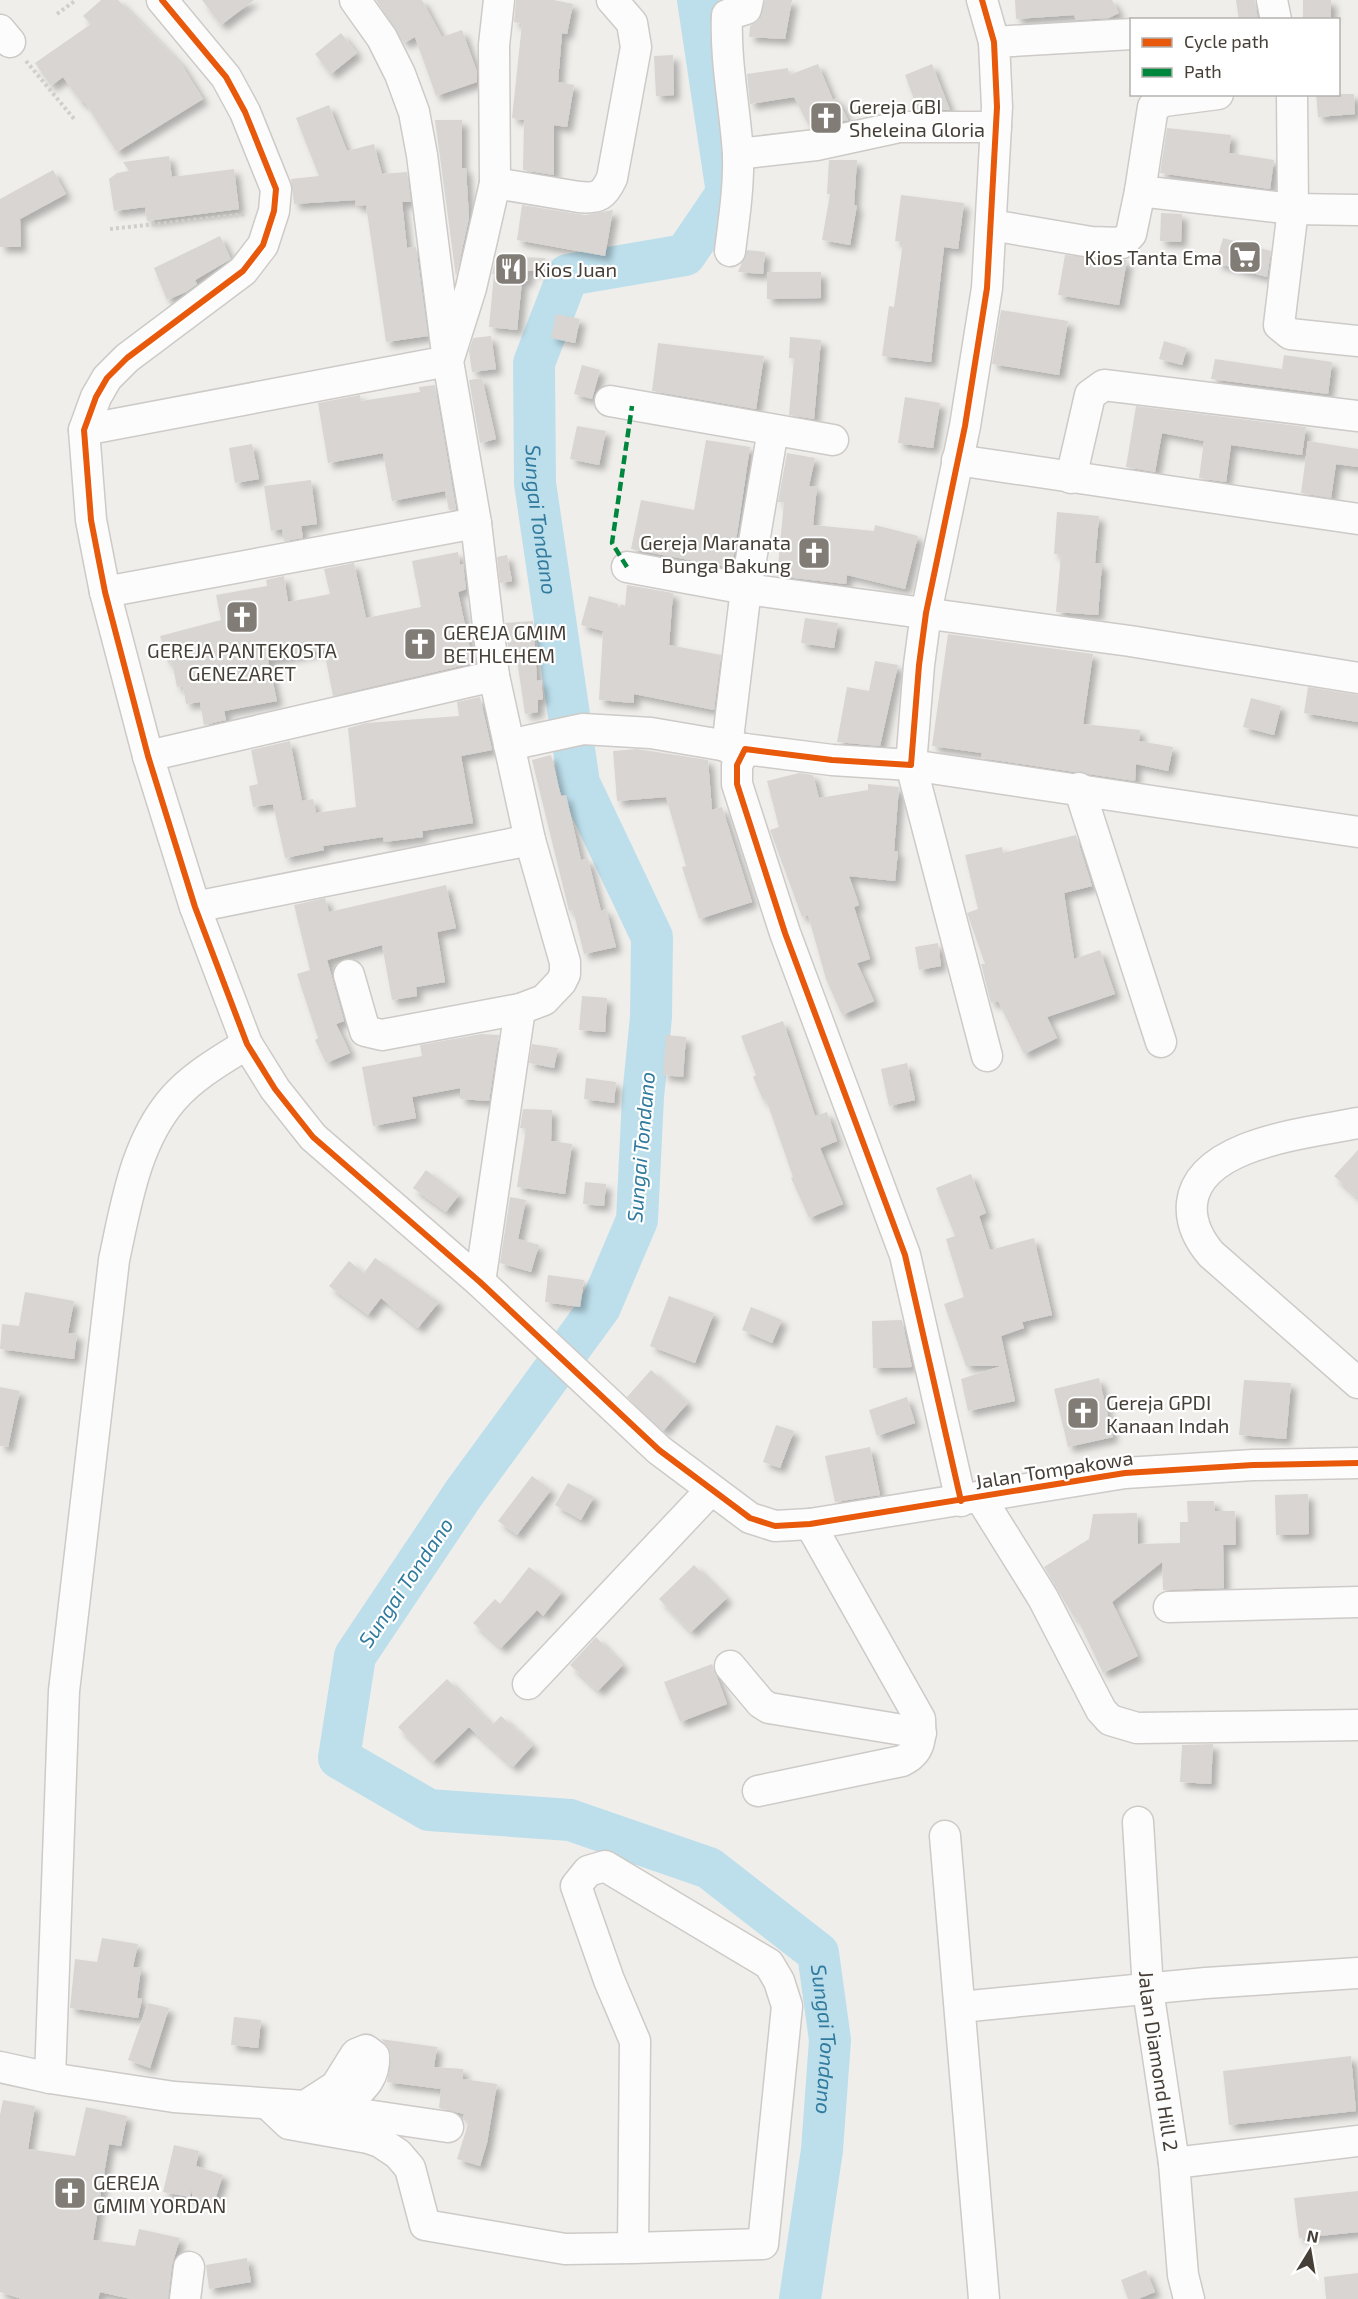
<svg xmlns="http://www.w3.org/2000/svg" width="1358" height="2299" font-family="'Exo 2',sans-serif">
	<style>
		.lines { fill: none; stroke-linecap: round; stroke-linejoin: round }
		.river { stroke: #bddfec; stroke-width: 42 }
		.building { fill: #d8d5d2; filter: url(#shadow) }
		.minor-casing { stroke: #cdcac7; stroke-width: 33 }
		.path { stroke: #d1cecc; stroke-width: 4; stroke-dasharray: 3 3; stroke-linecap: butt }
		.minor { stroke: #fdfcfc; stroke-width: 30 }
		.quiet { stroke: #00873e; stroke-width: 4.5; stroke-dasharray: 9 4.5; stroke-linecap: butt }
		.cycleway-casing { stroke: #fff; stroke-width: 10 }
		.cycleway { stroke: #e8590c; stroke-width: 6 }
		.labels { text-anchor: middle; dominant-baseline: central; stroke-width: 4.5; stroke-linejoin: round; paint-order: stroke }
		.poi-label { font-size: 20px; fill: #463f37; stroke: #fff; text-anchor: start }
		.street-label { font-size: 20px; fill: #463f37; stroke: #fff }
		.water-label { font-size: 21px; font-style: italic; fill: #317b9e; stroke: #fff }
	</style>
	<defs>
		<filter id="shadow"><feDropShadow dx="5.5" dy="5.5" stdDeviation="3" flood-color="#0004"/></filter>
	</defs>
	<rect width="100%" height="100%" fill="#f0eeeb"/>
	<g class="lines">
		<path class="river" id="s1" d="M698,0L727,193L685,255L568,275L534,363L535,483L579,783L652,937L651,1017L643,1097L637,1220L600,1307L464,1493L355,1656L339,1758L429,1810L570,1820L709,1868L818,1953L830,2040L822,2150L800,2299"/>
	</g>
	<g class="building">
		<path d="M101,0H118L181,64L203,99L117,152L84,101L82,103L63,77L51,86L35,63L91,24L83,16Z"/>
		<path d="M202,0H254L221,25Z"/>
		<path d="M376,0H422L442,37L462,30L477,72V82L436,96L415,37L404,43Z"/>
		<path d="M516,0H554L573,4L567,34L562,33L558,82L574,85L567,127L554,125V175L523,170L524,120L512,118L522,24L514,22Z"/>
		<path d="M765,0H792L785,39L749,37L750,26L759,20Z"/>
		<path d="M1015,0H1112L1119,13L1109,18L1076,20L1074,15L1016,19Z"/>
		<path d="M1236,0H1255L1258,20H1239Z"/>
		<rect x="1303" y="0" width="28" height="20"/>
		<path d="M341,33L357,53L331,74L315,54Z"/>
		<path d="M673,55L674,95L656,96L654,56Z"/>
		<path d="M818,64L833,100L837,98L848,120L810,128L794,97L750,104L747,74L788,68L789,75Z"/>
		<path d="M932,64L950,110H918L905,75Z"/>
		<path d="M1316,94H1354L1355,114L1318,117Z"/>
		<path d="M329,105L347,151L374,144L382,174L407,172L411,202H402L407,248L416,247L428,336L386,342L366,205L356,206L355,200L294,204L291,179L319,176L296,118Z"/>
		<path d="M435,120H462V168H466L469,218L456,277Z"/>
		<path d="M1167,128L1231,135L1229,153L1274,160L1270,189L1160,173Z"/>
		<path d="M169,156L172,177L234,169L239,209L147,221L145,207L114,211L109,179L117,173L129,171L123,162Z"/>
		<path d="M829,160H857L854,205H857L850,245L822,240L830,194H827Z"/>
		<path d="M53,170L66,194L20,219L21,247H0V199Z"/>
		<path d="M901,195L964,203L958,249L944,247L931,362L882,356L889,306L894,307L903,242L895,241Z"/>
		<path d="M522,205L585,215L613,210L605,256L517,240Z"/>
		<path d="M1161,213L1182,214L1181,242L1160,241Z"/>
		<path d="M220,236L231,259L195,280L197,284L186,292L167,300L154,268Z"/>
		<path d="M1223,238L1271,251L1267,277L1216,263Z"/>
		<path d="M747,250L765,252L763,274L738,272Z"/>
		<path d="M1065,255L1127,260L1119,305L1058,295Z"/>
		<path d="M496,256L545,258V270L528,271V281H522L517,330L489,327L494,274H492Z"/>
		<path d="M767,272H821V298L767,299Z"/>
		<path d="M1001,310L1068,321L1059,375L992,364Z"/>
		<path d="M556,314L580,319L575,343L551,338Z"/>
		<path d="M491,336L496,369L472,372L469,351L473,338Z"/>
		<path d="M790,337L821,340L814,419L789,415L794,358H789Z"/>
		<path d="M1164,341L1187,348L1182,365L1159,359Z"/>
		<path d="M658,343L764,356L756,409L652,391Z"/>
		<path d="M1284,355L1332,362L1328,394L1211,379L1215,359L1282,369Z"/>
		<path d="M582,365L600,370L592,399L574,394Z"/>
		<path d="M482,378L496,439L480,443L469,380Z"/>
		<path d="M435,385L456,509L449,510L445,491L392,501L383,453L328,463L318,403L360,395L361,401L420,392L419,387Z"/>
		<path d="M905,397L940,403L933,448L898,443Z"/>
		<path d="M1136,406L1306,427L1302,455L1231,445L1226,482L1199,478L1204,441L1162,433L1155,472L1126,467Z"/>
		<path d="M577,426L606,431L599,465L570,459Z"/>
		<path d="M706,440L750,447L732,568L631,549L641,500L694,510Z"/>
		<path d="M1308,441L1358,449V467L1336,464L1331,498L1301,493Z"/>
		<path d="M252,444L259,479L235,483L229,448Z"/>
		<path d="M787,453L815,458L809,486L817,487L813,525L874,531L875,525L918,536L905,589L847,575L846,584L777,576L784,502H778Z"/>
		<path d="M311,480L317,524L301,526L303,538L284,541L282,529L271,531L264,486Z"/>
		<path d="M1057,512L1099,516L1095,563L1102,564L1098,615L1056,612L1061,554H1054Z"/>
		<path d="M458,552L460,565L463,564L466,589L458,592L473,663L333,696L324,650L268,660L277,701L224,711L226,720L204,725L200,702L186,704L183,686L177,687L172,662L168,663L160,636L221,620L216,595L267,586L266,580L284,576L288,602L330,594L324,569L354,563L366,618L421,607L412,561Z"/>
		<path d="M507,555L512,581L500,583L497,557Z"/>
		<path d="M627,585L673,593L669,645L721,655L714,710L634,694V703L599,700L603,631L581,625L589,596L618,604L619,611L621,604L625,606Z"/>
		<path d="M805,618L838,623L834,648L801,643Z"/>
		<path d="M533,621L537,681L541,680L543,699L538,700V712L525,714L516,653L509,654L505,623Z"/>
		<path d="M948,634L1093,654L1083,724L1140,730L1139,741L1173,747L1168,771L1136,764L1135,781L981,758L982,753L932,746Z"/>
		<path d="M875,661L898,665L880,746L837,742L847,687L869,691Z"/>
		<path d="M1308,687L1358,695V722L1304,713Z"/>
		<path d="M480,697L492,750L461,756L473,823L422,831L423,837L384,842L383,837L323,846L324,850L285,858L273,804L253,807L249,786L258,784L251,750L290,741L302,801L313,799L316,813L356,807L348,728L366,723L459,716L457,702Z"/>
		<path d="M1251,698L1281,706L1274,735L1243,727Z"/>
		<path d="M637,749L708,760L712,810L722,807L752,902L699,919L682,867L686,866L666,797L617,801L613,751Z"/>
		<path d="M551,755L561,796L566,795L581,860L588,859L601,911L606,909L616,947L584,954L573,910L569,911L532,760Z"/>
		<path d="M799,773L813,775L819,798L868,790V784L899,787L894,851H898L895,881L849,876L859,905L854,907L870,959L857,963L874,1001L842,1015L826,979L808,915L802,917L770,830L779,827L767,781Z"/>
		<path d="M1076,835L1092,886L1064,893L1074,959L1100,950L1115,994L1047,1017L1057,1038L1024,1054L998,1001L991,1003L981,964H985L967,913L978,909L965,855L1002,847L1003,853Z"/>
		<path d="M446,885L456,928L437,932L445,982L416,987L417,996L392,1000L382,945L327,960L344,1021L336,1024L350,1053L326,1063L315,1040L318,1038L297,974L310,970L294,905L325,898L329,912Z"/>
		<path d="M938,943L941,966L919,970L915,947Z"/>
		<path d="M582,996L607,998L605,1032L579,1030Z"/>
		<path d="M783,1021L815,1116L827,1112L837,1141L820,1148L843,1204L809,1218L791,1178L793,1177L766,1099L763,1100L753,1077L756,1075L741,1036Z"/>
		<path d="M481,1034L499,1035L489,1101L460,1099V1088L412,1097L416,1118L373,1126L362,1067L422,1056L420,1045Z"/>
		<path d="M666,1035L686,1037L683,1077L663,1075Z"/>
		<path d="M532,1044L558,1048L554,1068L529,1063Z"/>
		<path d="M907,1063L915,1100L889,1106L881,1069Z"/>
		<path d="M586,1078L616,1082L614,1103L584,1099Z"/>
		<path d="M523,1109L552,1110L551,1141L572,1144L565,1194L517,1187L526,1129L520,1128Z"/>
		<path d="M1358,1150V1198L1334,1176Z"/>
		<path d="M426,1170L459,1195L446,1212L413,1188Z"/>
		<path d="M971,1174L986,1213L979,1216L990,1250L1034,1238L1052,1315L1022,1322L1024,1328L1001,1336L1015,1401L968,1411L961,1379L1001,1366H966L944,1304L964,1297L946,1239L955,1236L936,1188Z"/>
		<path d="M585,1182L606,1184L604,1206L583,1204Z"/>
		<path d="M510,1197L526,1200L518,1239L539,1245L531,1272L500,1263Z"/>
		<path d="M375,1258L439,1302L418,1328L381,1298L368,1315L329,1286L349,1261L364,1273Z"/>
		<path d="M548,1275L584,1280L580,1307L545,1302Z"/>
		<path d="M25,1292L74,1301L68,1333L77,1334L74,1359L0,1349L2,1324L19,1326Z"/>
		<path d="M669,1296L714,1313L695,1363L650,1346Z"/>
		<path d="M751,1307L782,1320L772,1343L742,1330Z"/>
		<path d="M902,1320L912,1367L873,1368L872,1321Z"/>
		<path d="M651,1370L688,1403L663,1431L627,1397Z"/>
		<path d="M1099,1378L1113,1437L1068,1447L1054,1389Z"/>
		<path d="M1244,1380L1291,1383L1286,1439L1239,1435Z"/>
		<path d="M0,1387L20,1391L8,1447L0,1446Z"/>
		<path d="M907,1397L915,1423L877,1436L869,1410Z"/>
		<path d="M776,1425L794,1431L780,1468L763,1462Z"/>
		<path d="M870,1447L880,1495L835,1502L825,1456Z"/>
		<path d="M532,1476L551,1490L517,1535L498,1521Z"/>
		<path d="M568,1483L594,1497L581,1520L555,1505Z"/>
		<path d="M1308,1494L1309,1534L1276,1535L1275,1495Z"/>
		<path d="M1187,1501H1214L1215,1511H1235L1236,1545H1223L1224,1588L1163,1590L1162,1562L1112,1602L1138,1656L1103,1673L1077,1618L1075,1619L1044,1567L1089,1539L1093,1514L1137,1513L1138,1544L1180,1543V1522H1188Z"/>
		<path d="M694,1565L727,1598L691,1632L659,1599Z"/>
		<path d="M529,1567L562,1592L543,1616L537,1610L501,1648L473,1623L495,1599L500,1604Z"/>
		<path d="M596,1637L623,1665L598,1691L570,1665Z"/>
		<path d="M712,1664L727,1704L680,1722L664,1682Z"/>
		<path d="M447,1679L492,1725L501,1716L533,1745L513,1767L469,1727L433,1762L398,1727Z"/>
		<path d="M1213,1744L1211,1784L1180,1782L1182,1745Z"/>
		<path d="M102,1938L138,1944L133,1967L141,1968L137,1998L142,1999L138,2018L70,2008L75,1959L97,1962Z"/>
		<path d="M148,2003L169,2008L150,2068L128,2060Z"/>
		<path d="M234,2017L261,2020L258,2048L231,2045Z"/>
		<path d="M381,2039L437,2047L434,2067L463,2069V2079L497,2084L487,2143L480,2166L457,2159L469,2121L463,2120L464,2114L439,2108L441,2089L387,2082L391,2056L389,2048Z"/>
		<path d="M1351,2056L1356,2111L1229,2125L1223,2071Z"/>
		<path d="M3,2100L35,2106L28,2149L75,2156L86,2107L127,2116L121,2146L109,2144L93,2240L135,2246L139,2229L180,2238L172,2265L168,2299H131L100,2292L98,2299H22L0,2292V2115Z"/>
		<path d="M174,2145L199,2151L196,2166L223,2175L214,2203L193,2198L191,2190L190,2197L163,2192Z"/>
		<path d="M1358,2191V2232L1299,2238L1294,2198Z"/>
		<path d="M247,2258L251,2282L209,2289L206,2265Z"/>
		<path d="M1146,2270L1155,2292L1138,2299H1128L1121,2280Z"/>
		<path d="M1358,2273V2299H1326L1324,2277Z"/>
	</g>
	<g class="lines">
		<g class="minor-casing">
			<g id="minor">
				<path d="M162,0L226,77L245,112L276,189L274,211L263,245L243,271L127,358L107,378L96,397L84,430L91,520L105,592L148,756L195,907L247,1044L275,1089L313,1137L480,1282L659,1450L750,1518L775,1526L810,1524L1125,1473L1253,1465L1358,1463"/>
				<path d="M1272,0L1276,20"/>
				<path d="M0,30L10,42"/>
				<path d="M994,42L1132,34"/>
				<path d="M1292,94L1293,209L1279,325L1290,334L1358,341"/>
				<path d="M738,154L816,145L899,127H996"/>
				<path d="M495,183L579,197C599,199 604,195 612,178L636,47L632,23L612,0"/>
				<path d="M1140,191L1153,107L1164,101L1218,94"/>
				<path d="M991,225L1091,242L1122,243L1131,234L1140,191L1293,209L1358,210"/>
				<path d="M730,251C734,219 739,186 738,154C735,107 725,62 727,15L746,9L748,0"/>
				<path d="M610,401L833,440"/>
				<path d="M84,430L448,361L422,155L414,112L400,74L382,38L355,0"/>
				<path d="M957,460L1358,519"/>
				<path d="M1071,478L1090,395L1104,385L1358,416"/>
				<path d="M627,567L746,589L1130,641L1358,678"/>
				<path d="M105,592L476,523L448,361L471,288L495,183L494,45L499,0"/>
				<path d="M509,745L583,729L651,733L745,749"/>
				<path d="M727,747L746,589L773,430"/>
				<path d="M148,756L494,676L476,523"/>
				<path d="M1079,788L1161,1042"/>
				<path d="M195,907L530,840"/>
				<path d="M349,975L365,1031L382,1035L520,1009L544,1000L561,982L565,974V962L530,840L494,676"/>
				<path d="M987,1056L911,765L1358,832"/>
				<path d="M1358,1123C1311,1133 1199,1142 1192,1203C1190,1223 1199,1240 1211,1254L1358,1383"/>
				<path d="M480,1282L520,1009"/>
				<path d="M980,1497L1043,1598L1101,1710L1110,1720L1137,1728L1358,1725"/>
				<path d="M961,1501L905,1255L785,933L737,784V765L745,749L832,760L911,765L919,665L926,613L965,426L987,288L997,107L994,42L982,0"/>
				<path d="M1169,1607L1358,1602"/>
				<path d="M730,1666L761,1703L769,1708L921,1733"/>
				<path d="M528,1684L710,1491"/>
				<path d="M758,1791L902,1761C921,1752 921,1738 920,1719L810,1524"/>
				<path id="s2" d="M1138,1822L1148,1990L1174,2163L1183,2275L1189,2299"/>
				<path d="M945,1836L984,2299"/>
				<path d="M960,2007L1206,1983L1358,1973"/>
				<path d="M0,2067L50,2078L174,2097L305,2106L448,2127"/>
				<path d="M50,2078L64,1691L114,1260C126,1205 135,1143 173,1099C193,1076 221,1060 247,1044"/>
				<path d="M269,2105L289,2124L368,2138L380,2142L398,2154L410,2168L425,2225L565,2249L633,2248L635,2041L609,1980L576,1886L588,1871L605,1866L769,1964L779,1981L787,2006L763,2244L633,2248"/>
				<path d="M305,2106L336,2086L356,2054L366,2050L374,2056C376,2084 353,2094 337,2113"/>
				<path d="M1174,2163L1358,2141"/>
				<path d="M185,2299L189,2267"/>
			</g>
		</g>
		<g class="path">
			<path d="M57,14L76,0"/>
			<path d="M26,61L75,120"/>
			<path d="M110,229L247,214"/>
		</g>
		<use href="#minor" class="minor"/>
		<path class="quiet" d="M627,567L612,543L632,406"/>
		<g class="cycleway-casing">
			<g id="cycleway">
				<path d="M162,0L226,77L245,112L276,189L274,211L263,245L243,271L127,358L107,378L96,397L84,430L91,520L105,592L148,756L195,907L247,1044L275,1089L313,1137L480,1282L659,1450L750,1518L775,1526L810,1524L1125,1473L1253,1465L1358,1463"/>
				<path d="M961,1501L905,1255L785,933L737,784V765L745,749L832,760L911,765L919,665L926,613L965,426L987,288L997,107L994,42L982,0"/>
			</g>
		</g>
		<use href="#cycleway" class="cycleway"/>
	</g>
	<defs>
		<g id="church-square" transform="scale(1.725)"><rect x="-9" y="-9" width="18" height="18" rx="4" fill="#827c76" stroke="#fff"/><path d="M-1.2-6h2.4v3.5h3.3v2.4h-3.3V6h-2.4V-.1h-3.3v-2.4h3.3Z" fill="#fff"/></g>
		<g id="supermarket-square" transform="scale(1.725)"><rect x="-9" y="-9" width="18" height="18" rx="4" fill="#827c76" stroke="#fff"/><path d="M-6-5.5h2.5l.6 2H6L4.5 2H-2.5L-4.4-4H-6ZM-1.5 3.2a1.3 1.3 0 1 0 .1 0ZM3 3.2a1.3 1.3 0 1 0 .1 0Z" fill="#fff"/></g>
		<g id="restaurant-square" transform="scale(1.725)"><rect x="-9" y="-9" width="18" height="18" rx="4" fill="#827c76" stroke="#fff"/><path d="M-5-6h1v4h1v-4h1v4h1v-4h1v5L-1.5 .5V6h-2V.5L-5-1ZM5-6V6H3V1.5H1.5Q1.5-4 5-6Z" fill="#fff"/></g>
	</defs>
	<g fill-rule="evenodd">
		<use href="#church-square" x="826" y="118"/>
		<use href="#supermarket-square" x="1245" y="257"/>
		<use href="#restaurant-square" x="511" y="269"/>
		<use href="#church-square" x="814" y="553"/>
		<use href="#church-square" x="242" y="617"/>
		<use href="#church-square" x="420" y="644"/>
		<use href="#church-square" x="1083" y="1413"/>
		<use href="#church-square" x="70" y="2193"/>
	</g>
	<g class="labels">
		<g class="poi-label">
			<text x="849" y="106">Gereja GBI<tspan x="849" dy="23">Sheleina Gloria</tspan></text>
			<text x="1222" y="257" text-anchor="end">Kios Tanta Ema</text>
			<text x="534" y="269">Kios Juan</text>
			<text x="791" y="542" text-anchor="end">Gereja Maranata<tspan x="791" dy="23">Bunga Bakung</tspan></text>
			<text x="443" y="632">GEREJA GMIM<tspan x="443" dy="23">BETHLEHEM</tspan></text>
			<text x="242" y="650" text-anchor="middle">GEREJA PANTEKOSTA<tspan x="242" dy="23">GENEZARET</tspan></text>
			<text x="1106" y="1402">Gereja GPDI<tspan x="1106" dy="23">Kanaan Indah</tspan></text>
			<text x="93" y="2182">GEREJA<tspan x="93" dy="23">GMIM YORDAN</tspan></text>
		</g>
		<g class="street-label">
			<text transform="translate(1054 1469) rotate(-9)">Jalan Tompakowa</text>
			<text stroke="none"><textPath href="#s2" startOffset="240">Jalan Diamond Hill 2</textPath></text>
		</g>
		<g class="water-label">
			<text stroke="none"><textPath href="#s1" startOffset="640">Sungai Tondano</textPath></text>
			<text transform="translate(640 1147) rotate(-85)">Sungai Tondano</text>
			<text transform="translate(405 1582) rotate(-56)">Sungai Tondano</text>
			<text stroke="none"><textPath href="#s1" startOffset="2602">Sungai Tondano</textPath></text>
		</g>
	</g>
	<rect x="1130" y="18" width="210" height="78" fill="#ffffff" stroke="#b5b2af" stroke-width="1.5"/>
	<rect x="1142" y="38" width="30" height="9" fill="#e8590c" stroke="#b5b2af" stroke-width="1.5"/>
	<text x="1184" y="48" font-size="18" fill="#463f37">Cycle path</text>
	<rect x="1142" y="68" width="30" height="9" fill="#00873e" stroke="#b5b2af" stroke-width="1.5"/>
	<text x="1184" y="78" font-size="18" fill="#463f37">Path</text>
	<g transform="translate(1310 2251) rotate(11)" stroke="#ffffff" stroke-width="4.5" paint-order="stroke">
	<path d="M0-4.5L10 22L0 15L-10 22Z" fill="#463f37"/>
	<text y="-9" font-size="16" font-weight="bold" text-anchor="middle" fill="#463f37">N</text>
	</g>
</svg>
